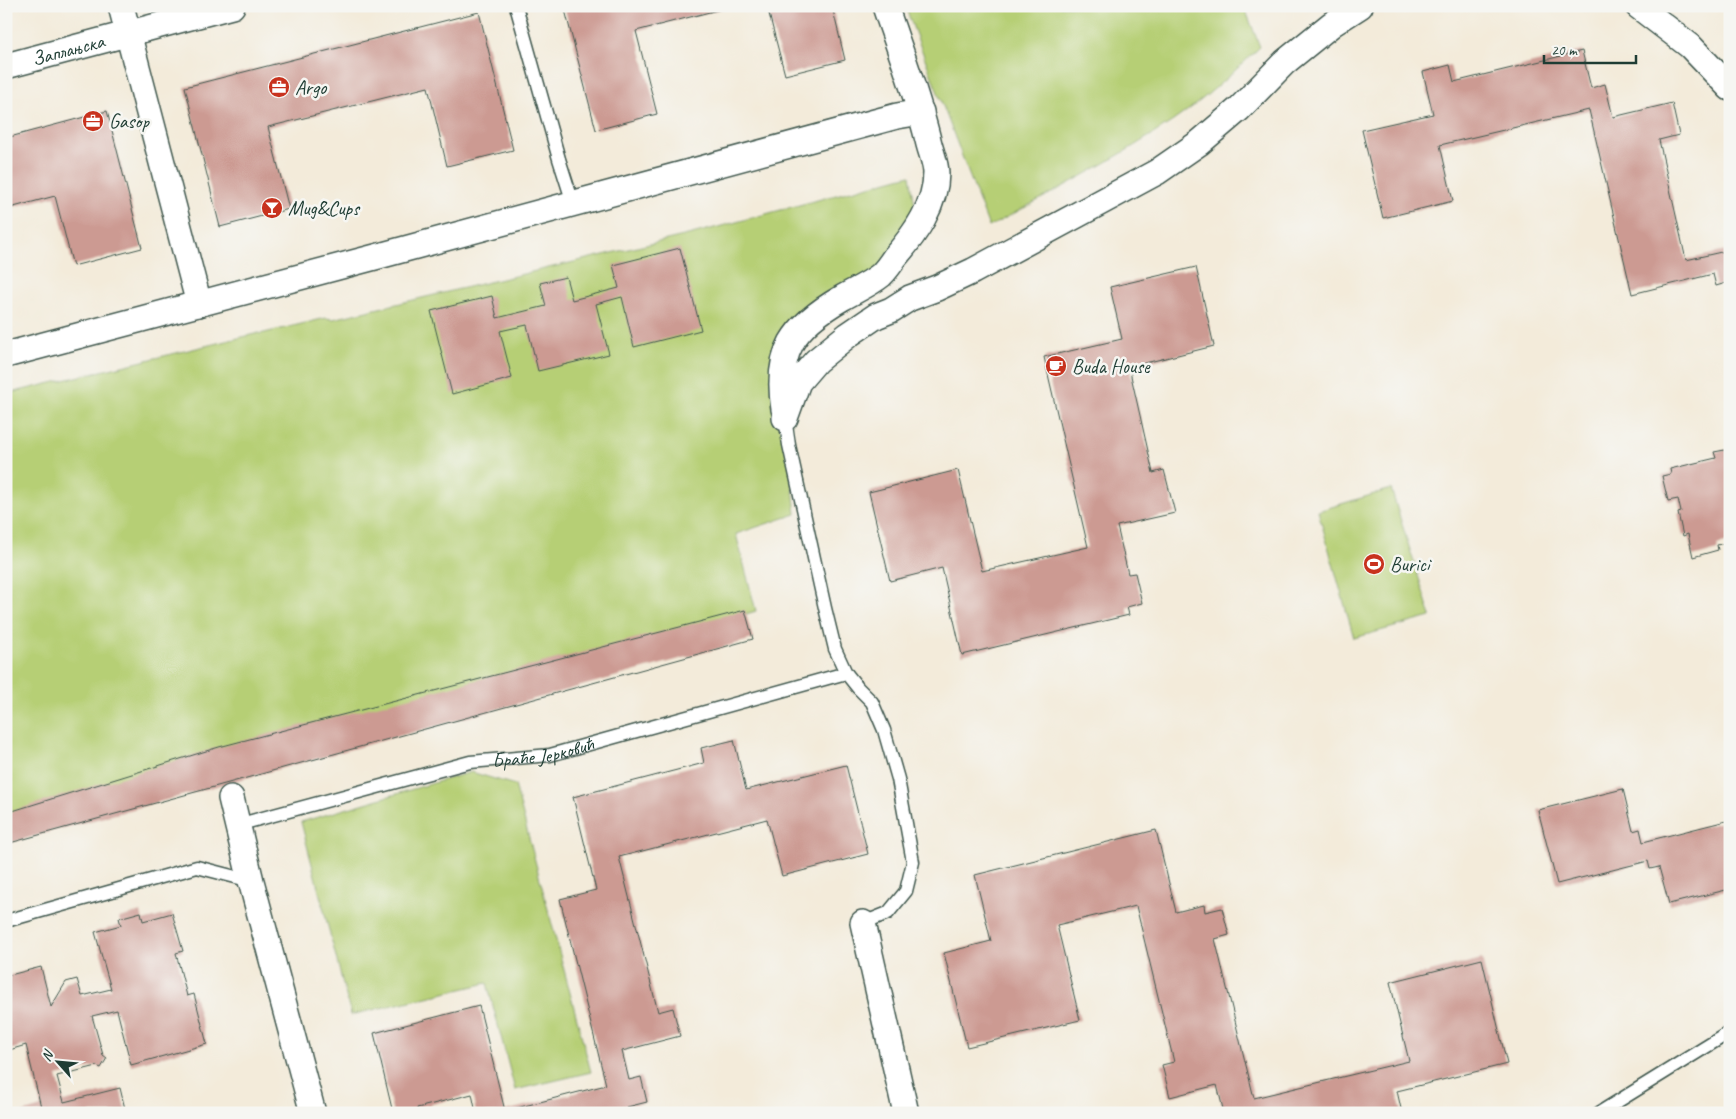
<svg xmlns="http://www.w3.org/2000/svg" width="1736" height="1119" font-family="Caveat,sans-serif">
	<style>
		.green { fill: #b6cf74; stroke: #6a8654 }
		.building { fill: #cc9a92 }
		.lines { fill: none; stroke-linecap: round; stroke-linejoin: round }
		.service-casing { stroke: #3f574d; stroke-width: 15 }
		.minor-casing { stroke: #3f574d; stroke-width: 28 }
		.service { stroke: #fff; stroke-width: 12 }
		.minor { stroke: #fff; stroke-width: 25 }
		.labels { text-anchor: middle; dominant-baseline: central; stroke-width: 5; stroke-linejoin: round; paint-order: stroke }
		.street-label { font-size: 20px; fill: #1f3d34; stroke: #f6f6f2 }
		.poi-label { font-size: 20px; fill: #1f3d34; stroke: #f6f6f2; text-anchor: start }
	</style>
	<rect width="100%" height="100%" fill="#f6f6f2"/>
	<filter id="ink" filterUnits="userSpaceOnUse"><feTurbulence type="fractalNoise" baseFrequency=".02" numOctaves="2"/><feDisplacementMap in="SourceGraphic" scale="10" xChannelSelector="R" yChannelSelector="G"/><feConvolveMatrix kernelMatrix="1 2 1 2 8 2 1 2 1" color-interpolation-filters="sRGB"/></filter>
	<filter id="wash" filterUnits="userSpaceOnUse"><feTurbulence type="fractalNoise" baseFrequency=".0096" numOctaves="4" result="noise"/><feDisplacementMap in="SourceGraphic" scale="20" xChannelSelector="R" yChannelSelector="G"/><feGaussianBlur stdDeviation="1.12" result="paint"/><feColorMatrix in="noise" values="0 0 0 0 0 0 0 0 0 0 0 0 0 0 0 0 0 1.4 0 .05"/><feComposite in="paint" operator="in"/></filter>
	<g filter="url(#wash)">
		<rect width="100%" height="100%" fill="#f3ebda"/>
		<g class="green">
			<path d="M905,6H1244L1260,47C1233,73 1205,99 1173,121C1115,160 1051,193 989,227Z"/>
			<path d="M910,175L915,206L907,227L868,283L790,342L785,418L796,514L736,534L756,611L593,659L6,820V394L259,333L260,334L326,318L333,319L692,234Z"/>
			<path d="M1391,489L1431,617L1354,638L1318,511Z"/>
			<path d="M471,772L515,785L591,1072L515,1090L487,983L351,1015L301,822Z"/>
		</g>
		<g id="blocks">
			<g class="building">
				<path d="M564,6H729V7L636,31L657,114L596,130Z"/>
				<path d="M767,6H832L845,60L785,75Z"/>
				<path d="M479,12L513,150L447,166L428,87L268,127L289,209L220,227L185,87Z"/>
				<path d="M1582,51L1591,88L1605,84L1613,117L1672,103L1679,135L1659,140L1686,260L1730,250V294L1726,283L1716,286L1713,274L1632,294L1589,110L1440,145L1453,201L1383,218L1362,130L1433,114L1423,72L1450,65L1454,82Z"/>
				<path d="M107,111L142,248L73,266L55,196L6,209V138Z"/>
				<path d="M680,248L701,330L634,347L622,297L596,304L609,354L538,371L527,325L500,331L512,378L452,394L431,311L492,296L497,318L546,306L540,283L566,277L572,300L619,288L613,265Z"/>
				<path d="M1196,267L1214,346L1129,367L1153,473L1164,470L1175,513L1117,526L1128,574L1135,573L1142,603L1127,607L1129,615L962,655L942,568L890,581L869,492L958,470L982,571L1088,547L1044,357L1122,339L1110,287Z"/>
				<path d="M1730,449V542L1717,545L1718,550L1693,557L1688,534L1683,536L1678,513L1681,512L1678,499L1668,501L1662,476L1671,474L1670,469L1716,458L1714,452Z"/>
				<path d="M745,610L753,639L6,844V813L219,747Z"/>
				<path d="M734,740L746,790L846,765L868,854L782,876L767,819L619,857L658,1012L673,1008L680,1036L622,1051L629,1080L641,1077L647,1102L627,1107L629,1113H476L472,1094L417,1108L418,1113H393L374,1033L479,1006L505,1111L606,1085L560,899L596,890L573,797L704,763L701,748Z"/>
				<path d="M1623,789L1633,831L1640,829L1643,842L1730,820V889L1669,904L1659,867L1650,869L1648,861L1557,884L1538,810Z"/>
				<path d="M1156,830L1176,912L1204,905L1205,912L1222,908L1229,935L1215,939L1254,1098L1409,1061L1390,982L1482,959L1507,1064L1397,1091L1402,1113H1224L1217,1085L1170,1097L1162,1065L1174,1062L1136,906L1057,925L1080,1020L967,1047L944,953L991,941L975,875Z"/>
				<path d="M141,912L143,921L172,913L183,951L176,953L187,996L194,994L207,1044L131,1065L117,1010L92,1016L103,1055L107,1058L101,1068L97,1066L57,1076L64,1102L120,1088L126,1113H22L41,1107L26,1045L6,1051V976L41,967L51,1007L66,982L77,979L82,996L111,989L95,932L121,925L119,918Z"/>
			</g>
		</g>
	</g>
	<g filter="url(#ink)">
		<use href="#blocks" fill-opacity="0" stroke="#3f574d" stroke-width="1"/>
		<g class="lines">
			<g class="service-casing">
				<g id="service">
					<path d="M516,6L559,159L573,203"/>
					<path d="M785,418L789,445L825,608L835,649L846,673L858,688L872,702L884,730L898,779L913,862L906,891L888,913L863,923"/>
					<path id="s1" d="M237,825L470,762L550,755L846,673"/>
					<path d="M6,921L197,867L251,881"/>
					<path d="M1599,1113L1730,1032"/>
				</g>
			</g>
			<g class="minor-casing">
				<g id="minor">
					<path d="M121,6L199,304"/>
					<path d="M1638,6L1690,46L1730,88"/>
					<path id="s2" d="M6,66L232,6"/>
					<path d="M6,355L379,256L897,116L921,112"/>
					<path d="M784,409C775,352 793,326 842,298C854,291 870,284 881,275C886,270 891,263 895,257C915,234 936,205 936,173C936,163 930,150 928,140C917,94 900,51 885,6"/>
					<path d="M785,418L798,382L816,361L848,335L876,316L891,310L910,298L937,288L973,271L1157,172L1199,143L1239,109L1285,62L1332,24L1360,6"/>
					<path d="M231,798L251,881L313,1113"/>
					<path d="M863,923L906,1113"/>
				</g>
			</g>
			<use href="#service" class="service"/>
			<use href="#minor" class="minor"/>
		</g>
	</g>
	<defs>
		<g id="office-disc" transform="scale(1.125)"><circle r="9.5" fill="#c8321e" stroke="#f6f6f2"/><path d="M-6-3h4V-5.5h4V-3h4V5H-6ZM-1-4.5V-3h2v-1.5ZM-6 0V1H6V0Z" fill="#fff"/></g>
		<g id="bar-disc" transform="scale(1.125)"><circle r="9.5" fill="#c8321e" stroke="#f6f6f2"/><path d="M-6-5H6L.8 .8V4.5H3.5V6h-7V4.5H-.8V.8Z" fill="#fff"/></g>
		<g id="cafe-disc" transform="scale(1.125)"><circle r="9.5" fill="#c8321e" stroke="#f6f6f2"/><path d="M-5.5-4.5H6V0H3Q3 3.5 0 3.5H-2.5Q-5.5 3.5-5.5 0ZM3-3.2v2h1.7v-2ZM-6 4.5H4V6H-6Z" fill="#fff"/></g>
		<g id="stadium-disc" transform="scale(1.125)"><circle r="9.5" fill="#c8321e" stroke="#f6f6f2"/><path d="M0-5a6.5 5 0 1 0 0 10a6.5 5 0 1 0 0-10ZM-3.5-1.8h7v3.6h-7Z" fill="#fff"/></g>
	</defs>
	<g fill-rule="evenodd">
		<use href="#office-disc" x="279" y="87"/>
		<use href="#office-disc" x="93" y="121"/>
		<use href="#bar-disc" x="272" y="208"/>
		<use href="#cafe-disc" x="1056" y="366"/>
		<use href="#stadium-disc" x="1374" y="564"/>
	</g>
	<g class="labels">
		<g class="street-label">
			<text stroke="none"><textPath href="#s2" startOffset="64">Заплањска</textPath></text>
			<text stroke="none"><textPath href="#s1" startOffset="315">Браће Јерковић</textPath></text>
		</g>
		<g class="poi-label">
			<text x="295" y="87">Argo</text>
			<text x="109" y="121">Gasop</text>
			<text x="288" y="208">Mug&amp;Cups</text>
			<text x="1072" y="366">Buda House</text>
			<text x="1390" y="564">Burici</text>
		</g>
	</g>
	<rect width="1736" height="1119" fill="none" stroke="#f6f6f2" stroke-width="25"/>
	<g transform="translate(58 1062) rotate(297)" stroke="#f6f6f2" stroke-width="4" paint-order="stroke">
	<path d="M0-4L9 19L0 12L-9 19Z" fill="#1f3d34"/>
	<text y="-8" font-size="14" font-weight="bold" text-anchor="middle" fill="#1f3d34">N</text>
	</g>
	<path d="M1544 55v8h92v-8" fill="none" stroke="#1f3d34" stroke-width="2.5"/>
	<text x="1551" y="55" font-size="15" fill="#1f3d34" stroke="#f6f6f2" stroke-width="4" paint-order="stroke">20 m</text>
</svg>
